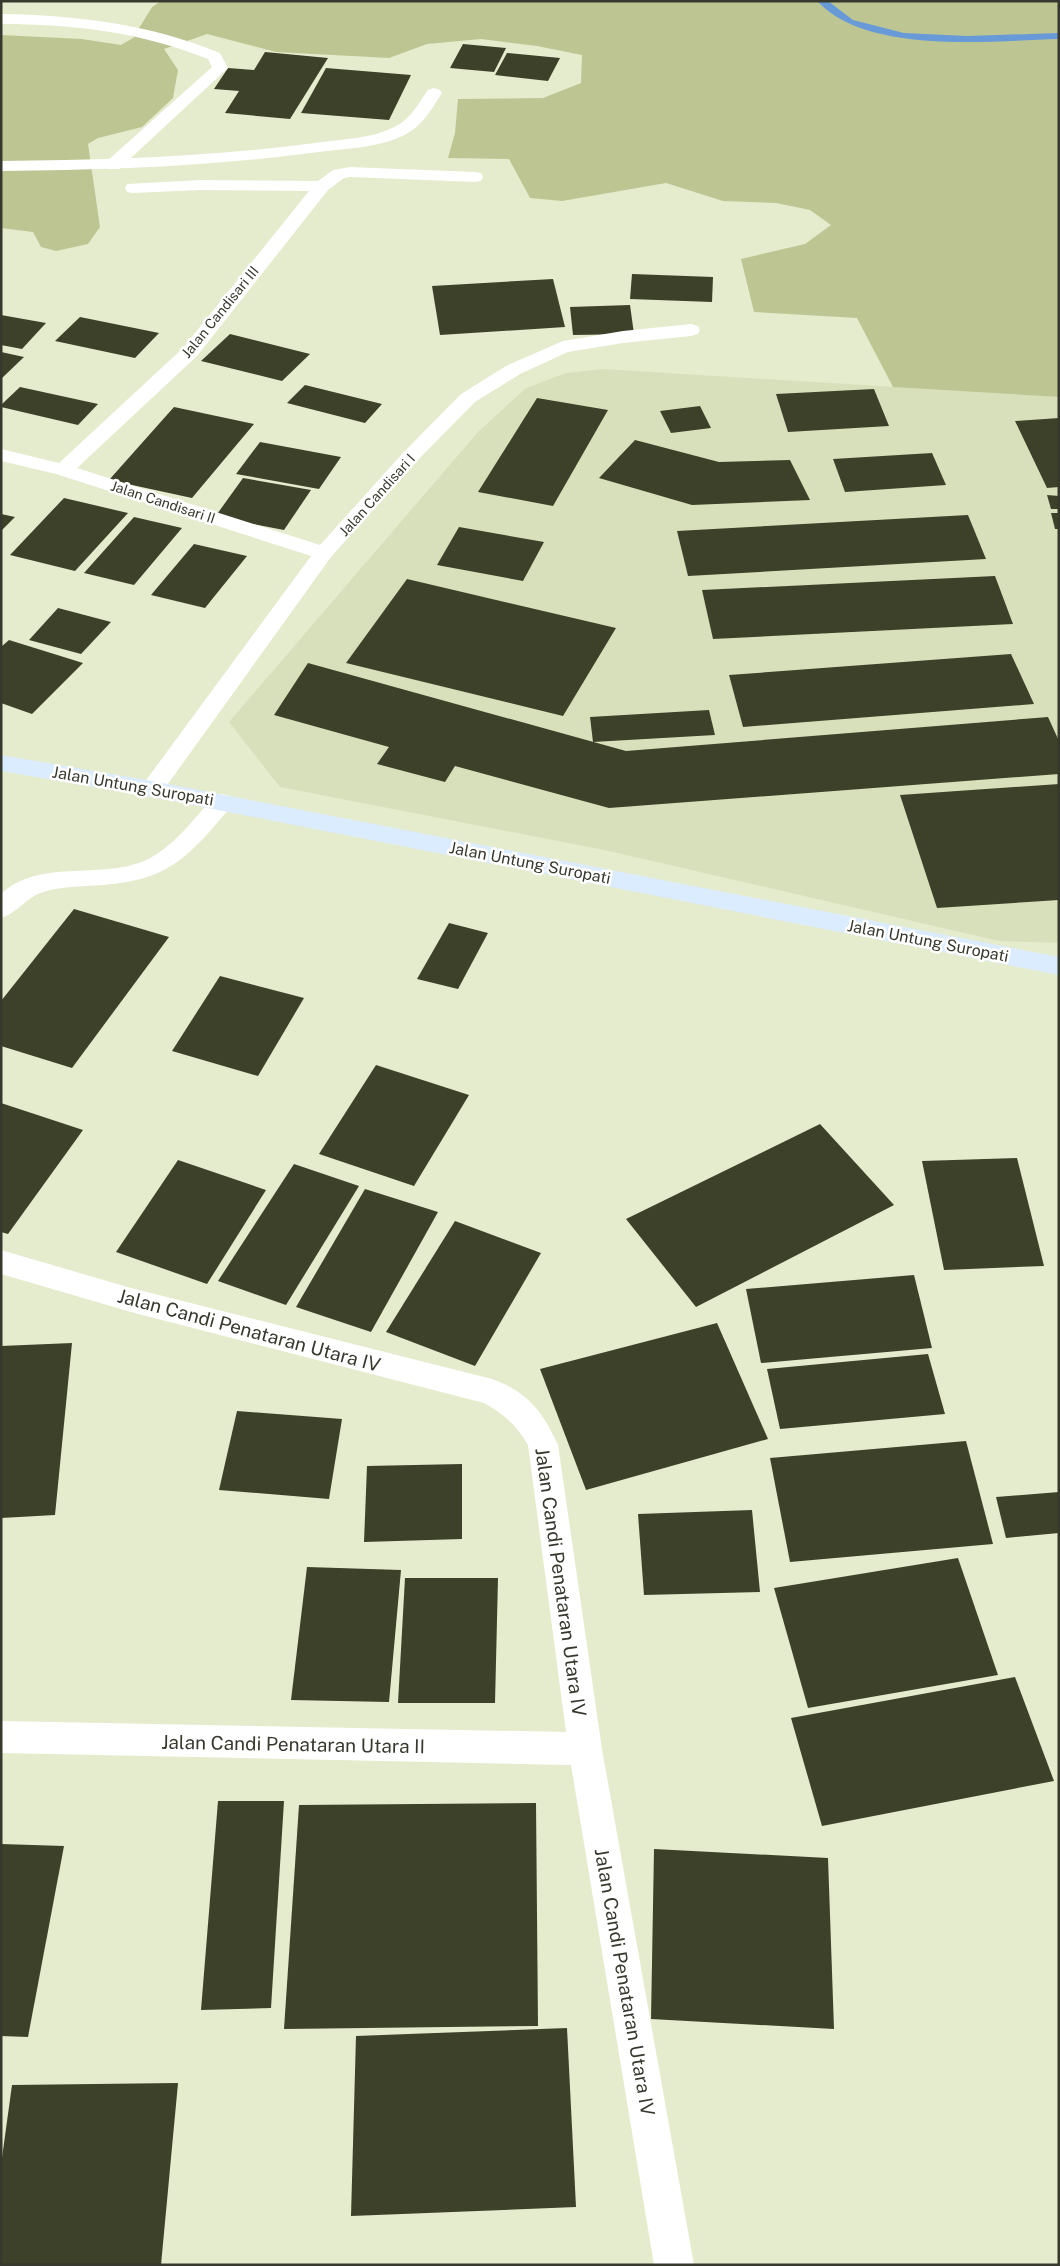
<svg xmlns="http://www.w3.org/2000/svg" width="1060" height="2266" font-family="'Public Sans',sans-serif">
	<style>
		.built { fill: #d8e0bb }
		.green { fill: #bdc693 }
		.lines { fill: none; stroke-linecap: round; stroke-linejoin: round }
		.stream { fill: #689ad8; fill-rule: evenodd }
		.building { fill: #3d4129 }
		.service { fill: #fff; fill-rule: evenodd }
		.minor { fill: #fff; fill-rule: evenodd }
		.secondary { fill: #dcecff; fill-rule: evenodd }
		.labels { text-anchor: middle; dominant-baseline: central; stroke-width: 5; stroke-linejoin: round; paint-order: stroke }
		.far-street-label { font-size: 14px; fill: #37392e; stroke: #fff }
		.street-label { font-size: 16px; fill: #37392e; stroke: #fff }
		.near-street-label { font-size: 19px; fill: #37392e; stroke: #fff }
	</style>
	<rect width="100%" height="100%" fill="#e5ebcd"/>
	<path class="built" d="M603,369L1059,397V943L999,941L609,851L280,787L229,722L478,432L526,388L566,373Z"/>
	<path class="green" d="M161,1H1059V397L893,387L857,318L754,312L741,259L805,244L831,225L810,210L776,203L723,201L666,183L562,201L530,198L509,159L448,158L455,133L458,99L543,98L581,83L582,55L537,46L481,39L427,44L389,58L276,52L207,34L164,49L178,70L173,98L142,127L98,138L88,144L100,227L88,244L56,251L41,247L33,232L1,228V35L82,39L121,45L133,38L152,7Z"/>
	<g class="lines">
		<path class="stream" d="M817,1H828L853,20L904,33L967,36L1059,33V39C991,41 867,55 817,1Z"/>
	</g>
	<g class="building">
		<path d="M463,44L506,48L494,72L450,68Z"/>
		<path d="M265,52L328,58L290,119L225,113L239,91L214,89L228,68L254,70Z"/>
		<path d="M507,53L560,58L548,81L495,75Z"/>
		<path d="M326,68L411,75L389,120L301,113Z"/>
		<path d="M632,274L713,277L712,302L630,299Z"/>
		<path d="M553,279L565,327L440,335L432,286Z"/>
		<path d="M630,305L634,334L573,335L570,307Z"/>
		<path d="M1,315L46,323L22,349L1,345Z"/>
		<path d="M80,317L159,333L135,358L55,341Z"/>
		<path d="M230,334L310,354L282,381L201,361Z"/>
		<path d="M1,352L24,357L1,379Z"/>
		<path d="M305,385L382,404L365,423L287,403Z"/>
		<path d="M20,387L98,404L78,425L1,407V405Z"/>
		<path d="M874,389L889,426L788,432L776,394Z"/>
		<path d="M537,398L608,410L553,506L478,492Z"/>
		<path d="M700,406L711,428L671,433L660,411Z"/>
		<path d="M174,407L254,424L192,498L109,480Z"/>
		<path d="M1059,418V487L1047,488L1015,421Z"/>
		<path d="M635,440L719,462L790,460L810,500L692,505L599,478Z"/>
		<path d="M260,442L341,457L319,489L236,474Z"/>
		<path d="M932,453L946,485L845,492L833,459Z"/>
		<path d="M243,478L311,490L284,530L215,517Z"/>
		<path d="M1047,495L1059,496V509H1051Z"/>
		<path d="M64,498L128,513L75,571L10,555Z"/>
		<path d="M1051,513H1059V529H1055Z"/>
		<path d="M1,514L15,517L1,531Z"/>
		<path d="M968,515L986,559L688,576L677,531Z"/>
		<path d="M134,517L182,528L134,585L84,573Z"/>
		<path d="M459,527L544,542L523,581L437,565Z"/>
		<path d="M194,544L247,556L205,608L151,595Z"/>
		<path d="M995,576L1013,624L713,639L702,590Z"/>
		<path d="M407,579L616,628L563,716L346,663Z"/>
		<path d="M58,608L111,622L81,654L29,640Z"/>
		<path d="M9,640L83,663L32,714L1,703V647Z"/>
		<path d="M1011,654L1034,704L743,727L729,675Z"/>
		<path d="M308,663L626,751L1048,717L1059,741V774L609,808L455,766L445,782L377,764L389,747L274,715Z"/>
		<path d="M709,710L715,735L593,742L590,717Z"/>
		<path d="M1059,784V900L937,908L900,795Z"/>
		<path d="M74,909L169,937L72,1068L1,1046V1001Z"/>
		<path d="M449,923L488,933L458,989L417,979Z"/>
		<path d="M220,976L304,998L258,1076L172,1051Z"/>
		<path d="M376,1065L469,1095L414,1186L319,1154Z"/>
		<path d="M1,1103L83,1130L8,1234L1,1232Z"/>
		<path d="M820,1124L894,1205L696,1307L626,1219Z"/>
		<path d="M1017,1158L1044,1266L944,1270L922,1161Z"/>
		<path d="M178,1160L266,1190L207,1284L116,1252Z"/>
		<path d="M294,1164L359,1186L286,1305L218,1281Z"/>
		<path d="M365,1189L438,1212L371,1332L296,1307Z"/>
		<path d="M455,1221L541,1253L475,1366L386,1332Z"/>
		<path d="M914,1275L932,1348L761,1363L746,1289Z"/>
		<path d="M717,1323L768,1439L586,1490L540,1369Z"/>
		<path d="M72,1343L55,1515L1,1518V1346Z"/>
		<path d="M928,1354L945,1414L780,1429L767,1369Z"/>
		<path d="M237,1411L342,1419L329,1499L219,1490Z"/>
		<path d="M966,1441L993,1544L790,1562L770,1458Z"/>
		<path d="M462,1464V1539L364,1542L367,1466Z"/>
		<path d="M1059,1492V1533L1006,1538L996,1497Z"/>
		<path d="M752,1510L760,1592L644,1595L638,1514Z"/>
		<path d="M958,1558L998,1675L808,1708L774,1588Z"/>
		<path d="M307,1567L401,1570L389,1702L291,1700Z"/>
		<path d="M405,1578H498L495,1703H398Z"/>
		<path d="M1015,1677L1054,1781L822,1826L791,1718Z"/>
		<path d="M218,1801H284L271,2008L201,2010Z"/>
		<path d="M536,1803L538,2026L284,2029L299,1805Z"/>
		<path d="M1,1844L64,1846L28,2037L1,2036Z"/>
		<path d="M654,1849L828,1858L834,2029L651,2019Z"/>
		<path d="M567,2028L576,2207L351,2216L356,2036Z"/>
		<path d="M178,2083L161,2265H1V2165L12,2085Z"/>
	</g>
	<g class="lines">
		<path class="service" d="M434,88L440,90L442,93C433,107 423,125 408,133C382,148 348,148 319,152C214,166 108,170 1,171V161C106,160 211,157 315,143C341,139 373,139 396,126C411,119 419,102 428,90Z"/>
		<g class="minor">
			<path d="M1,14C77,15 149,24 220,53L228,68L119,169H107L105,165L107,161L212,67L208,59C141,32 73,24 1,24Z"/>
			<path d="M350,167L475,172L481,173L483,177L481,181L475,182L350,177L344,178L328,190L197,356L77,468L320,545L401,455L461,394L506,366L563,341L623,331L691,324L698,326L700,330L698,334L691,336L623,343L568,352L520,374L475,402L415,463L331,557L160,795L152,797L144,795L140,789L144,783L311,556L56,474L1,461V449L59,463L183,348L309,191L200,190L133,193L127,192L125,188L127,184L200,180L318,181L333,170Z"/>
			<path d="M222,794L230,796L234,802L230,808C193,851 173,878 112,884C90,887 65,885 43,892C27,897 17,913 1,918V894C40,858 99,880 144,861C173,848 193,820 214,796Z"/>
			<path d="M1,1250L131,1288L492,1379C528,1392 543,1412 558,1445L602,1749L694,2265H654L571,1765L1,1753V1721L566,1732L528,1445C517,1426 504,1414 484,1403L131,1312L1,1274Z"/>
		</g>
		<path class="secondary" d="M1,755L152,781L1059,957V975L152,797L1,771Z"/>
	</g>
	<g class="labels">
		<g class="far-street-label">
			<text transform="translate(220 312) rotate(-51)">Jalan Candisari III</text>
			<text transform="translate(377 495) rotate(-48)">Jalan Candisari I</text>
			<text transform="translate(163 502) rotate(18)">Jalan Candisari II</text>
		</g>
		<g class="street-label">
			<text transform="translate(133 786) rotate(10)">Jalan Untung Suropati</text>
			<text transform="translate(530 863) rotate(11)">Jalan Untung Suropati</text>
			<text transform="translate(928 941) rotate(11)">Jalan Untung Suropati</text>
		</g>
		<g class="near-street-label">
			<text transform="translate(249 1330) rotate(15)">Jalan Candi Penataran Utara IV</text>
			<text transform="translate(561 1582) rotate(82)">Jalan Candi Penataran Utara IV</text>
			<text transform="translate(293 1744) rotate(1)">Jalan Candi Penataran Utara II</text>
			<text transform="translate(625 1982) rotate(80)">Jalan Candi Penataran Utara IV</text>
		</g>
	</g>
	<rect width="1060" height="2266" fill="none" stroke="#37392e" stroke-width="5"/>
</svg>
